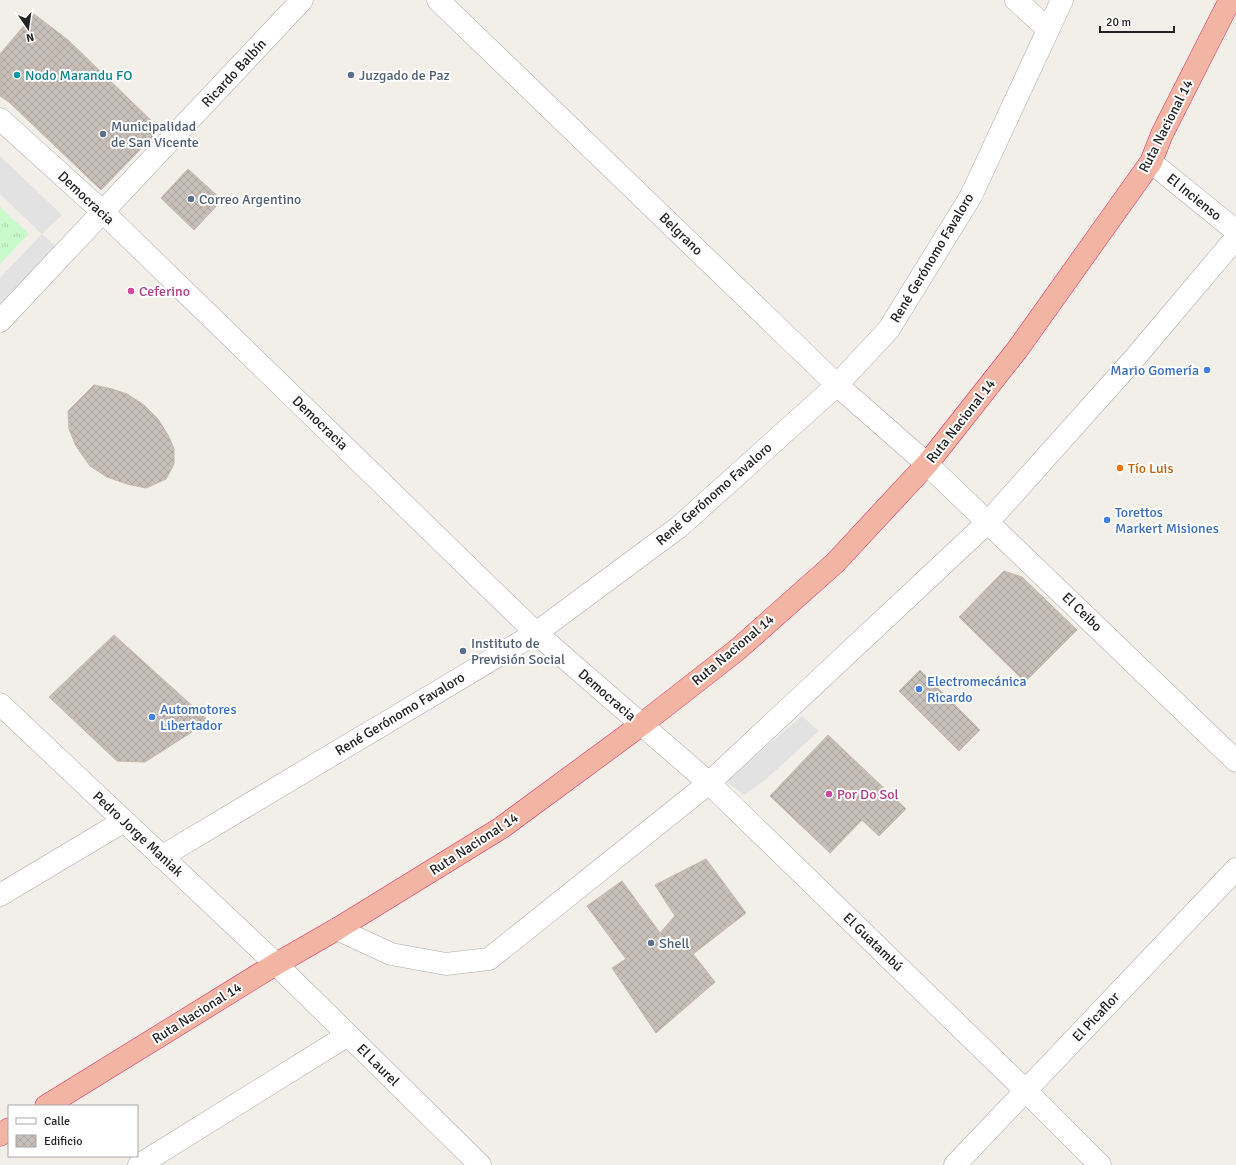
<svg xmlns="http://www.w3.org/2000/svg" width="1236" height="1165" font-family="Signika,sans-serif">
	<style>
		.park { fill: url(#park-tufts) }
		.parking { fill: #e2e2e2 }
		.building { fill: url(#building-cross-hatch); stroke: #c4b6ab }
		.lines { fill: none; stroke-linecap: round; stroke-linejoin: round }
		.minor-casing { stroke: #a9a9a9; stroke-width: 23 }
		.trunk-casing { stroke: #dc2a67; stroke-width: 23 }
		.minor { stroke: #fff; stroke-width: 22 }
		.trunk { stroke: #f2b4a3; stroke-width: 22 }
		.culture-dot { fill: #0f9aa8; stroke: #fff; stroke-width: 1.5 }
		.service-dot { fill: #5c6f8a; stroke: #fff; stroke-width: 1.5 }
		.hotel-dot { fill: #d1479c; stroke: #fff; stroke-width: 1.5 }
		.shop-dot { fill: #3f7fe0; stroke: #fff; stroke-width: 1.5 }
		.food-dot { fill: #e8710a; stroke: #fff; stroke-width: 1.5 }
		.labels { text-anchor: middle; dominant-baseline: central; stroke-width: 4; stroke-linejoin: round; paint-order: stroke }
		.street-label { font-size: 14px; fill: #222; stroke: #fff }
		.culture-label { font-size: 14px; fill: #0d838f; stroke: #fff; text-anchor: start }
		.service-label { font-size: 14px; fill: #4e5e75; stroke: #fff; text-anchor: start }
		.hotel-label { font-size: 14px; fill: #b23c85; stroke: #fff; text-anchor: start }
		.shop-label { font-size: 14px; fill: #366cbe; stroke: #fff; text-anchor: start }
		.food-label { font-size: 14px; fill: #c56008; stroke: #fff; text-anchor: start }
	</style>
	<defs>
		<pattern id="park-tufts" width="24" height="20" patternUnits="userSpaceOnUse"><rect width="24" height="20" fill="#c8facc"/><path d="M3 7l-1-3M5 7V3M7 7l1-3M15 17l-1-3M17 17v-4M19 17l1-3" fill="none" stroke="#acd6af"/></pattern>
		<pattern id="building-cross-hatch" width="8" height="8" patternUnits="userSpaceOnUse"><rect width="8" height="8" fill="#c7bfb8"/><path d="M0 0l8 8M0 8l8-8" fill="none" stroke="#aba49e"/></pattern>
	</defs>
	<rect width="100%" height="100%" fill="#f2efe9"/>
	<path class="park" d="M0,207L29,234L0,264Z"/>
	<g class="parking">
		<path d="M0,156L62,215L42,234L61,251L0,314V278L42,234L0,194Z"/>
		<path d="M802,716L819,731L765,780L744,795L726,781Z"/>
	</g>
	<g class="building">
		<path d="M34,14L68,40L9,102L0,96V54Z"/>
		<path d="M68,40L160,129L101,190L9,102Z"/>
		<path d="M188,169L222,200L194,230L161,198Z"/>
		<path d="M94,385L112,389L127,394L144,405L158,419L168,435L174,449V464L166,479L146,488L127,484L107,477L90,466L76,446L69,429L68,411Z"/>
		<path d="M1004,571L1022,577L1077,630L1025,682L959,617Z"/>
		<path d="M114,635L209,721L145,762L117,761L49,697Z"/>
		<path d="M920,670L980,730L959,751L899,691Z"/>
		<path d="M828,735L906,809L879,836L862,820L830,853L770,796Z"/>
		<path d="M706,859L746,913L693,954L715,982L656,1033L612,968L626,959L587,906L622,881L660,933L675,916L655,885Z"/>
	</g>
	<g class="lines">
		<g class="minor-casing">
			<g id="minor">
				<path d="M438,0L837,385L927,464L1236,761"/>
				<path d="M1016,0L1048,29"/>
				<path d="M0,119L103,212L536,633L709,783L1026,1091L1100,1165"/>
				<path d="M1151,162L1236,231"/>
				<path d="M0,321L302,0"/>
				<path d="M0,704L276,964L480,1165"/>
				<path d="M161,857L536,633L679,527L837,385L889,329L971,196L1062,0"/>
				<path d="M0,895L124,821"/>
				<path d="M337,929L391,954L446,964L489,959L709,783L988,522L1133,360L1236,238"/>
				<path d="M139,1165L348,1035"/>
				<path d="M955,1165L1236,869"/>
			</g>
		</g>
		<g class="trunk-casing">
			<g id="trunk">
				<path d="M46,1106L276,964L337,929L501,828L641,725L737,650L835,563L927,464L1017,350L1151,162L1162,134L1230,0"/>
				<path d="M0,1135L9,1129"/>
			</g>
		</g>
		<use href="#minor" class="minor"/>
		<use href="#trunk" class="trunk"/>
	</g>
	<circle class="culture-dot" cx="17" cy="75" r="4"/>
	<g class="service-dot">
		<circle cx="351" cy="75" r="4"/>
		<circle cx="103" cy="134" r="4"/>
		<circle cx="191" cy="199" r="4"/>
		<circle cx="463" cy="651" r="4"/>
		<circle cx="651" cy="943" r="4"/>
	</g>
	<g class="hotel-dot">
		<circle cx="131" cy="291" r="4"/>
		<circle cx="829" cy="794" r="4"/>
	</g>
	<g class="shop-dot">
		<circle cx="1207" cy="370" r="4"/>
		<circle cx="1107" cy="520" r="4"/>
		<circle cx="919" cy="689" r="4"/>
		<circle cx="152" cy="717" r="4"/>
	</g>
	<circle class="food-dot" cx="1120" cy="468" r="4"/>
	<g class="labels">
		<g class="street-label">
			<text transform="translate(234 73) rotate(-47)">Ricardo Balbín</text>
			<text transform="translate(1166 126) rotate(-63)">Ruta Nacional 14</text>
			<text transform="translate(1194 197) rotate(39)">El Incienso</text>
			<text transform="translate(86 198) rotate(43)">Democracia</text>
			<text transform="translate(681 234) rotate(44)">Belgrano</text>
			<text transform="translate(932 258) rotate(-59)">René Gerónomo Favaloro</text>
			<text transform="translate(961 421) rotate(-52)">Ruta Nacional 14</text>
			<text transform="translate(320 423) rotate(44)">Democracia</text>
			<text transform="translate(714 494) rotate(-41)">René Gerónomo Favaloro</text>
			<text transform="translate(1082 612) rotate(44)">El Ceibo</text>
			<text transform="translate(733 650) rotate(-40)">Ruta Nacional 14</text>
			<text transform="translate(607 695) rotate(41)">Democracia</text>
			<text transform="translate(400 714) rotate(-31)">René Gerónomo Favaloro</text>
			<text transform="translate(138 834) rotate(43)">Pedro Jorge Maniak</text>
			<text transform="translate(474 844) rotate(-33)">Ruta Nacional 14</text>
			<text transform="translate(873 942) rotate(44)">El Guatambú</text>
			<text transform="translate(197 1013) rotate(-32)">Ruta Nacional 14</text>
			<text transform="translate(1096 1017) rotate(-47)">El Picaflor</text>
			<text transform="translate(378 1065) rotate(45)">El Laurel</text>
		</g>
		<g class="culture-label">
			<text x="25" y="75">Nodo Marandu FO</text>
		</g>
		<g class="service-label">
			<text x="359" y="75">Juzgado de Paz</text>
			<text x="111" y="126">Municipalidad<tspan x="111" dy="16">de San Vicente</tspan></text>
			<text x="199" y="199">Correo Argentino</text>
			<text x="471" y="643">Instituto de<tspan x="471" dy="16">Previsión Social</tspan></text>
			<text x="659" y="943">Shell</text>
		</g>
		<g class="hotel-label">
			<text x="139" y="291">Ceferino</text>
			<text x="837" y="794">Por Do Sol</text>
		</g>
		<g class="shop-label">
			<text x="1199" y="370" text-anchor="end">Mario Gomería</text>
			<text x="1115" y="512">Torettos<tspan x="1115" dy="16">Markert Misiones</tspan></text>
			<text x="927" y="681">Electromecánica<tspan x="927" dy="16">Ricardo</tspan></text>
			<text x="160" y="709">Automotores<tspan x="160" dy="16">Libertador</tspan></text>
		</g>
		<g class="food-label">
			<text x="1128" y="468">Tío Luis</text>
		</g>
	</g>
	<rect x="8" y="1105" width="130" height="52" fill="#ffffff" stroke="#a7a7a7"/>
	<rect x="16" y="1118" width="20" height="6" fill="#ffffff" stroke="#a7a7a7"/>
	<text x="44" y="1125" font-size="12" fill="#222222">Calle</text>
	<rect x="16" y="1135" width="20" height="12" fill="url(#building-cross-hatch)" stroke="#a7a7a7"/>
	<text x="44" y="1145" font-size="12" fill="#222222">Edificio</text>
	<g transform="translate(28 28) rotate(167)" stroke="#ffffff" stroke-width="3" paint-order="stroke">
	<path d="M0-3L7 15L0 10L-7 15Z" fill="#222222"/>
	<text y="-6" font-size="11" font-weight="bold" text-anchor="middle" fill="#222222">N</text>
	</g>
	<path d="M1100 26v6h74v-6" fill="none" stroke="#222222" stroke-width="2"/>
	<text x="1106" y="26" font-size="12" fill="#222222" stroke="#ffffff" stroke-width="3" paint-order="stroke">20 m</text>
</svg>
